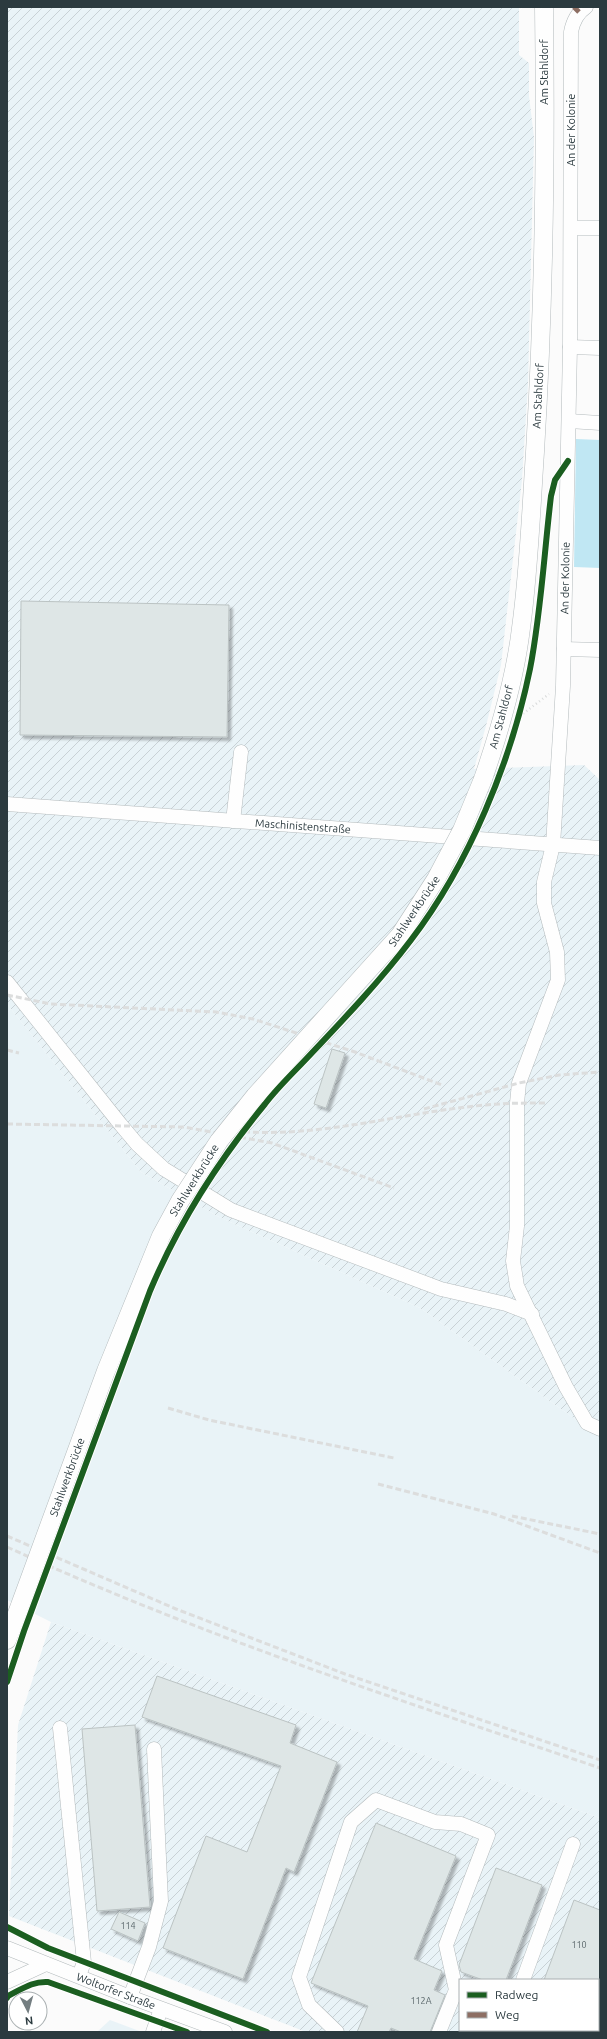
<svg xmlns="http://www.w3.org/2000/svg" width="607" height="2039" font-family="Ubuntu,sans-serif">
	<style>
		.built { fill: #e9f3f7 }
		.industrial { fill: url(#industrial-furrows); fill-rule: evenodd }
		.grass { fill: #c0e7f3 }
		.building { fill: #dee6e6; stroke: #bbc3c3; filter: url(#shadow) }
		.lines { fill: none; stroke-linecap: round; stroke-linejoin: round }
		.minor-casing { stroke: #b4bbbd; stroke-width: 15 }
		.major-casing { stroke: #b4bbbd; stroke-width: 19 }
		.path { stroke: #d9dbdb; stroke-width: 2.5; stroke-dasharray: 1 3; stroke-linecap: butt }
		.minor { stroke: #fefefe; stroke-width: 14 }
		.major { stroke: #fefefe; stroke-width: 18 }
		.rail { stroke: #dcdddd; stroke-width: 3; stroke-dasharray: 6 3; stroke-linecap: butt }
		.major-bridge-casing { stroke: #b4bbbd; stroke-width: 19; stroke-linecap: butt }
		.major-bridge { stroke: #fefefe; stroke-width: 18 }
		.quiet { stroke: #8d6e63; stroke-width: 5; stroke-dasharray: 10 5; stroke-linecap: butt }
		.cycleway-casing { stroke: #fff; stroke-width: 8 }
		.cycleway { stroke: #1b5e20; stroke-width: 6 }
		.labels { text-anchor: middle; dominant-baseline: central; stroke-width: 3; stroke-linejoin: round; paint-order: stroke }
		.number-label { font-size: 9px; fill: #586569 }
		.street-label { font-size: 11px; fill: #2b3a3f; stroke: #fff }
	</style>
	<defs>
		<pattern id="industrial-furrows" width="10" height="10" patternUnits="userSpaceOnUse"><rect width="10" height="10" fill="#e9f3f7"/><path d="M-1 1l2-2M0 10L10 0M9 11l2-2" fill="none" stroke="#c8d1d5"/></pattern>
		<filter id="shadow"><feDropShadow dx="3.5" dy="3.5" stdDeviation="1" flood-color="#0004"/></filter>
	</defs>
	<rect width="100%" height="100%" fill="#fbfbfb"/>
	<g class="built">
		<path d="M7,1004L141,1172L217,1216L420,1308L600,1437V1818L51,1622L7,1600Z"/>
		<path d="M110,2020L142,2032H97Z"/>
	</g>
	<g class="industrial">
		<path d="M7,7H519V55L529,63V96L534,137L528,384L522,480L501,665L486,726L474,769L584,765L600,780V1437L420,1308L217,1216L141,1172L7,1004Z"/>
		<path d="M51,1622L600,1818V2032H306L9,1916L18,1725ZM460,1980H598V2030H460Z"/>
	</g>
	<path class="grass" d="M576,439L600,440V568L574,567Z"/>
	<g class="building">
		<path d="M21,601L229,605L227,737L20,735Z"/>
		<path d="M332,1049L345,1053L326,1108L314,1104Z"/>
		<path d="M157,1676L296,1725L290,1743L337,1762L294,1872L286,1868L243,1979L163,1948L206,1836L247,1852L281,1766L142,1717Z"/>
		<path d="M135,1725L150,1907L97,1911L82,1729Z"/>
		<path d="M376,1823L456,1856L414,1959L442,1971L434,1990L445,1995L430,2032H401L391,2028L389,2032H357L368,2006L311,1983Z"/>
		<path d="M496,1868L542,1885L506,1980H483L461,1972L459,1965Z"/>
		<path d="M574,1900L600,1910V1980H544Z"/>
		<path d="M119,1912L145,1923L138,1941L111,1929Z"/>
	</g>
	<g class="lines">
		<g class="minor-casing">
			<g id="minor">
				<path d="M586,7C577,13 573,21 571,32L570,347L563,686L553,845L544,882V903L557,952L558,980L519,1083L517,1103V1226L513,1261L517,1286L566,1387L587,1423L600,1429"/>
				<path d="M571,228H600"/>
				<path d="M570,347L600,348"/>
				<path d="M569,421L600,423"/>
				<path d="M564,649L600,650"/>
				<path d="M7,804L600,848"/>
				<path d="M233,821L241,752"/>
				<path d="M7,982L121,1125L137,1144L164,1169L231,1210L441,1289L506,1304L532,1314"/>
				<path d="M60,1728L84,1962L79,1976"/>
				<path d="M7,1948L130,1997L225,2032"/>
				<path d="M523,1980L573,1844"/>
				<path d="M7,1982L46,1964"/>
				<path d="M130,1997L149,1947L161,1901L154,1749"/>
				<path d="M153,2032L161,2009"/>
				<path d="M337,2032L309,2005L299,1977L351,1822L376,1800L435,1822L461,1824L488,1835L446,1945L456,1990L439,2032"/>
			</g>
		</g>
		<g class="major-casing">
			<g id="major">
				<path d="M483,779C500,730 515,679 521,628C529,570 531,511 535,452C544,304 546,155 544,7"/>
				<path d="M7,1640L12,1627"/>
			</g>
		</g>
		<path class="path" d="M520,716L549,694"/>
		<use href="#minor" class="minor"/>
		<use href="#major" class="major"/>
		<g class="rail">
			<path d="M7,995L51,1004L216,1012L253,1019L355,1052L442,1085"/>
			<path d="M7,1050L19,1053"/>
			<path d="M424,1109L519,1083L559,1075L600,1072"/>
			<path d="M7,1124L184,1127L272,1143L394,1188"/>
			<path d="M235,1131C320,1139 402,1112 486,1105C506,1103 526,1103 547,1103"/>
			<path d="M168,1408L209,1420L394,1458"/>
			<path d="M378,1484L494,1514L600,1553"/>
			<path d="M512,1516L600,1534"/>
			<path d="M7,1536L176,1609L345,1674L600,1760"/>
			<path d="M7,1547C199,1635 400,1700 600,1768"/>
		</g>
		<g class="major-bridge-casing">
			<path id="major-bridge" d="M12,1627L106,1371L161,1236L180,1201L219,1141L255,1096L400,935L436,879L462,830L483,779"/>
		</g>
		<use href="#major-bridge" class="major-bridge"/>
		<path class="quiet" d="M574,7L579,12"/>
		<g class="cycleway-casing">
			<g id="cycleway">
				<path d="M7,1682L24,1631L150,1291C179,1222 218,1161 265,1104C278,1087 294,1072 308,1057C344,1019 380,981 411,940C469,864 511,762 530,669C541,613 544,554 551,496L555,480L568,461"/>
				<path d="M7,1927L48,1948L267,2032"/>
				<path d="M7,1998L8,1996C22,1989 33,1981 48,1982L187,2032"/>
			</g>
		</g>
		<use href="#cycleway" class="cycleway"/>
	</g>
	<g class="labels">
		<g class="number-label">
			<text x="128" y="1926">114</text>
			<text x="579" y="1945">110</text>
			<text x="421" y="2001">112A</text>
		</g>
		<g class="street-label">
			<text transform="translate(544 72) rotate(-90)">Am Stahldorf</text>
			<text transform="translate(571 130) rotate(-90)">An der Kolonie</text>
			<text transform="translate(538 396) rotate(-87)">Am Stahldorf</text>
			<text transform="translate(565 578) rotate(-89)">An der Kolonie</text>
			<text transform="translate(501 717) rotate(-75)">Am Stahldorf</text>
			<text transform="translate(303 826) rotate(4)">Maschinistenstraße</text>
			<text transform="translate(414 911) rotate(-56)">Stahlwerkbrücke</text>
			<text transform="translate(194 1180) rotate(-58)">Stahlwerkbrücke</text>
			<text transform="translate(67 1477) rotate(-70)">Stahlwerkbrücke</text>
			<text transform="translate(116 1991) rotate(21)">Woltorfer Straße</text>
		</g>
	</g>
	<rect width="607" height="2039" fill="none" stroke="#2b3a3f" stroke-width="16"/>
	<rect x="459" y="1979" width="140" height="52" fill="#ffffff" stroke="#aab0b2"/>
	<rect x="467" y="1992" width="20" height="6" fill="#1b5e20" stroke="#aab0b2"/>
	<text x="495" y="1999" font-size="12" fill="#2b3a3f">Radweg</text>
	<rect x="467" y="2012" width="20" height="6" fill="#8d6e63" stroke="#aab0b2"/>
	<text x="495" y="2019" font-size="12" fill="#2b3a3f">Weg</text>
	<g transform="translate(28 2011) rotate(174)"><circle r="19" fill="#ffffff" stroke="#aab0b2"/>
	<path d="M0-3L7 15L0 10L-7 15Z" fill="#747e81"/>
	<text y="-6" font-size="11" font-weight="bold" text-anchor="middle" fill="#2b3a3f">N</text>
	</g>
</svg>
